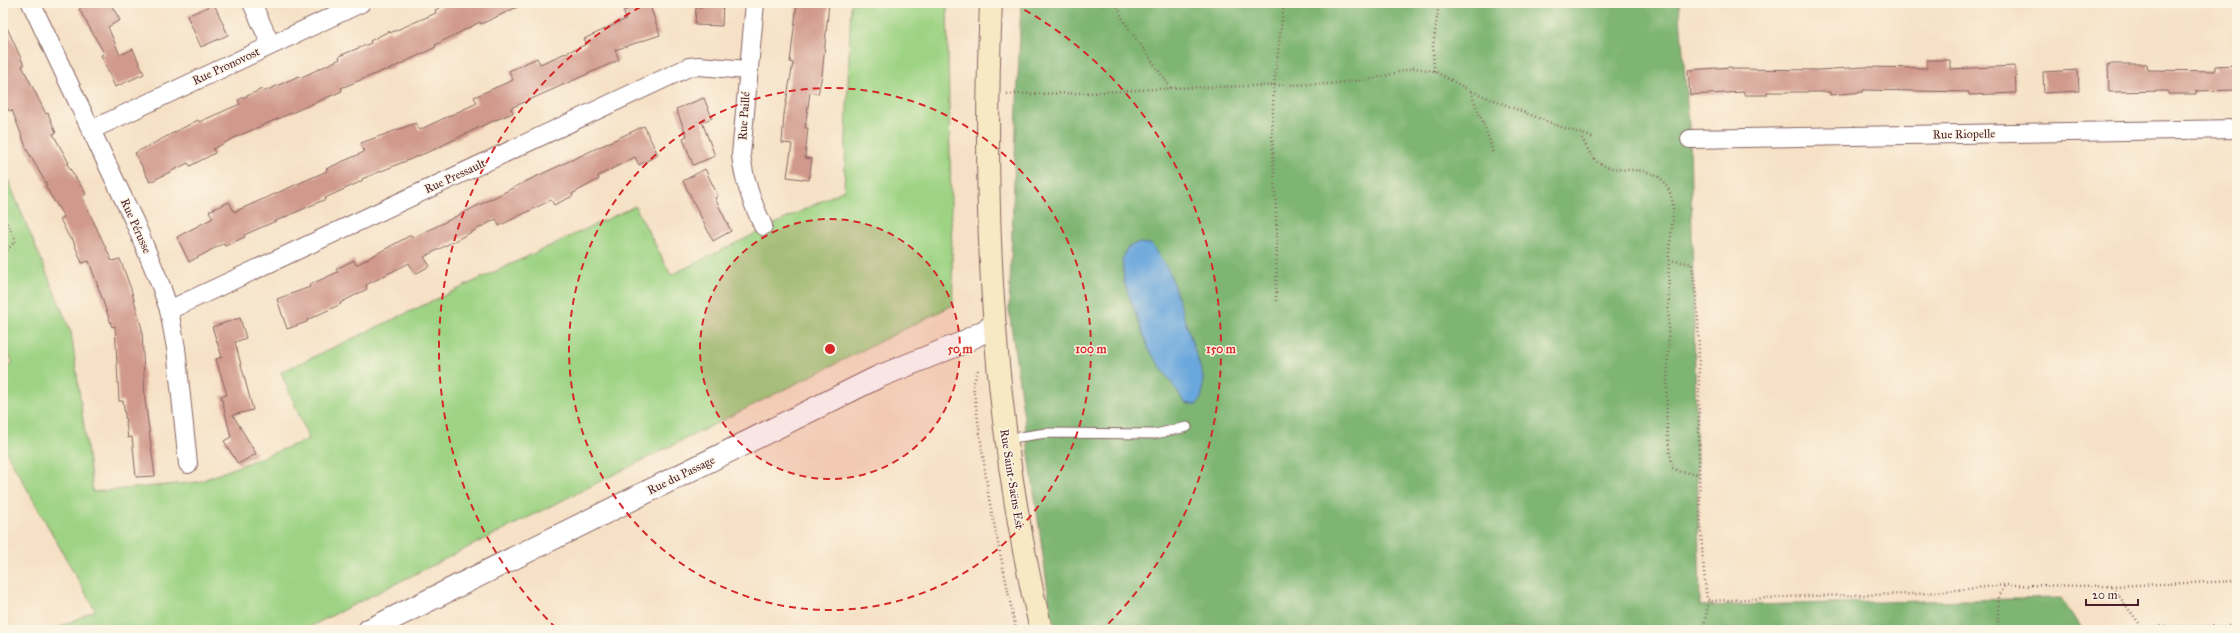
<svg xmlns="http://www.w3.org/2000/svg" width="2240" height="633" font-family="'IM FELL Great Primer',serif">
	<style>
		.green { fill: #9ed384; stroke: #747958 }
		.forest { fill: #7eb572; stroke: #646a4e; fill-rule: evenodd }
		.water { fill: #6ba7dc; stroke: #5a6384 }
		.building { fill: #d0998c }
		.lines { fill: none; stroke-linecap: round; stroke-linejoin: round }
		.service-casing { stroke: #866361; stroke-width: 11 }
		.minor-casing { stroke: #866361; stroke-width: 20 }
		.tertiary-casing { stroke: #866361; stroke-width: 24 }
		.secondary-casing { stroke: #866361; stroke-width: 24 }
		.path { stroke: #866361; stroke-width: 2.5; stroke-dasharray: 1 3; stroke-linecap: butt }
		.service { stroke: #fff; stroke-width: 9 }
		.minor { stroke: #fff; stroke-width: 18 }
		.tertiary { stroke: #fff; stroke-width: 22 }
		.secondary { stroke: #f6e9c3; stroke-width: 22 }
		.ring { fill: none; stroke: #d62828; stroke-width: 2; stroke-dasharray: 7 5 }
		.labels { text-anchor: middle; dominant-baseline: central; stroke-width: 3; stroke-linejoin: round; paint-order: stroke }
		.street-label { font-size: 12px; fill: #4a1f2b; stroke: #fcf5e5 }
		.centre { fill: #d62828; stroke: #fcf5e5; stroke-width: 2 }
		.ring-label { font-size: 12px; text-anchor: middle; font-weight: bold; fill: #d62828; stroke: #fcf5e5; stroke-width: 3; stroke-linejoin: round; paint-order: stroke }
	</style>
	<rect width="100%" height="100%" fill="#fcf5e5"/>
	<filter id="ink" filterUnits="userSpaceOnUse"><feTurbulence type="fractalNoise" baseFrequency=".025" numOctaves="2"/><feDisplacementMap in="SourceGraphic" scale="8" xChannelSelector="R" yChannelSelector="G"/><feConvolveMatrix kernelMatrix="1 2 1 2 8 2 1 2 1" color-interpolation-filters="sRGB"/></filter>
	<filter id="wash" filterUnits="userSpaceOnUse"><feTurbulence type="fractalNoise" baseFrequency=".012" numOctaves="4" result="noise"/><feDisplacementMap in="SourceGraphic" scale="16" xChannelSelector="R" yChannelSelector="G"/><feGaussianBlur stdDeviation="0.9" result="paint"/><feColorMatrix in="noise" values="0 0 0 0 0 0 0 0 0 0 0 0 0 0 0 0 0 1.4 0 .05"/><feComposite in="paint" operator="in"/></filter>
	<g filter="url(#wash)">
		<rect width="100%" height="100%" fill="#f6e1c6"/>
		<path class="green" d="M851,3H947L953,305L303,630H54L95,610L3,446V370L13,363L3,343V168L71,332L93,492L198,482L309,439L281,372L635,206L671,275L844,190Z"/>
		<path class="forest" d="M1021,3H1679L1690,139L1700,606L2061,598L2082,630H1057L1051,613L1009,310ZM1122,260L1149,350L1124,282Z"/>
		<path class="water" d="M1137,243L1151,244L1169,271L1203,376L1202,396L1197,405L1185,403L1149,350L1124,282L1122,260L1127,248Z"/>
		<g id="blocks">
			<g class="building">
				<path d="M90,3H110L120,20L108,27L120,55L133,49L144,74L115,87L101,55L104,53L79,9Z"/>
				<path d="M450,3H526L481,24L480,22L435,45L436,47L386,71L385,70L341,88L342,91L238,136L213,149L215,153L190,166L188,163L150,182L135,153L198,120L199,122L240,104L238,100L262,89L263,92L299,76L300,78L340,59L339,56L371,43L370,41L389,31L390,33L436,13L435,10Z"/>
				<path d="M649,3L660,35L615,50L619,60L511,108L513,113L486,124L433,150L362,179V181L325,198L326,199L244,235L245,237L225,246L224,243L189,262L177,237L213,218L209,211L229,202L234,212L327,171L326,169L364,152L361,143L416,123L419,130L477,103L474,97L513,80L509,71L537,58L540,64L587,44L584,39L626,19L623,11Z"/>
				<path d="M701,3H723L722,26L695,25L696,8H701Z"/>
				<path d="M797,3H829L822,75L818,94L810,92L805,128H808L805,158L812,159L809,180L787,177L792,144L782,143L784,114L793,63L790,62Z"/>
				<path d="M214,4L228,35L201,47L187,16Z"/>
				<path d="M3,19L24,65L22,66L46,114L48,113L56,133L53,134L69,163L67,164L86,194L82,197L112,261L120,259L131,289L142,329L145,399L155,476L136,477L132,437L128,438L123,401H119L115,326L112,327L89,261L82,263L72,238L70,239L60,219L64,217L45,186L47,185L27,150L12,110L9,111L3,98Z"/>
				<path d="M1927,60H1950V69L2015,66L2016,93L1969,95V92L1863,90V92L1830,95V92H1767V95H1744V92L1690,95L1688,70L1732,67V69L1818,70L1863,67L1927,68Z"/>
				<path d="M2108,64H2147L2148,70L2215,71V66L2237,65V90L2196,91V94H2168V91L2109,92Z"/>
				<path d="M2078,70L2079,91L2044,93L2043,72Z"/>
				<path d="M704,98L712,118L702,122L715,156L693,165L683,138L687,136L676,109Z"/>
				<path d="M644,126L658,155L639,165L635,157L598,176L599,179L572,194L573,196L554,205L551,200L499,226L496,219L424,257L430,266L415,274L409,263L366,285L367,289L340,303L341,304L307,320V322L287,329L277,299L310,287L309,285L338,272L336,269L354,260L356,265L411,235L413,238L529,180Z"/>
				<path d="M705,169L718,196L715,198L731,231L713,241L683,181Z"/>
				<path d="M240,318L246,338L235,342L253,410L233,415L256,454L238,464L224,441L231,437L221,396L227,395L216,359L222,357L212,327Z"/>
			</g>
		</g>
	</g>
	<g filter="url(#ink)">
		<use href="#blocks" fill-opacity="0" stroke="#866361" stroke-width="1"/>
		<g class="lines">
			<g class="service-casing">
				<path id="service" d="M1006,439L1046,433L1155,434L1187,427"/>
			</g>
			<g class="minor-casing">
				<g id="minor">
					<path d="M31,3L135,223L161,286L169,310L176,348L188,464"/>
					<path d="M252,3L271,45"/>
					<path d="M755,3L741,155C744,181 752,202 763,226"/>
					<path d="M91,130L361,3"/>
					<path d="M1690,139L2237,129"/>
					<path d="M169,310L689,67L699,66L747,70"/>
				</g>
			</g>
			<g class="tertiary-casing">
				<path id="tertiary" d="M369,630L878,377L962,343L994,326"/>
			</g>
			<g class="secondary-casing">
				<path id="secondary" d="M991,3C982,213 992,425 1041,630"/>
			</g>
			<g class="path">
				<path d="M1117,3L1123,20L1171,88"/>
				<path d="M1434,71L1433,46L1439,3"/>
				<path d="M1471,91C1477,114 1489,131 1493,155"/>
				<path d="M1007,94L1088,93L1171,88L1327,84L1373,79L1414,68L1434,71L1471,91L1556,125L1594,138"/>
				<path d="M1582,138C1586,147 1591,157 1599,163C1623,178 1657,158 1670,193C1677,211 1670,235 1669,254C1668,288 1669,322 1668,357C1667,394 1664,432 1673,468L1681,472L1699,474"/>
				<path d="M3,216L16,240L3,255"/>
				<path d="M1669,260L1692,264C1694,282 1697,301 1698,319C1701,412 1695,506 1707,599L1712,601L1806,596L1916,594L2005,585L2112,586L2237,581"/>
				<path d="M1276,301L1277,234L1272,133L1274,84L1284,3"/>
				<path d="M978,370L973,385L989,499L1016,630"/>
				<path d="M2112,587L2142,627L2237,626"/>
				<path d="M1703,630L1709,600"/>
				<path d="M1997,630L1999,597L2005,585"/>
			</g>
			<use href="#service" class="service"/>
			<use href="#minor" class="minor"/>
			<use href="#tertiary" class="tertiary"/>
			<use href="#secondary" class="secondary"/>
		</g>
	</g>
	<circle cx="830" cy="349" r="130" fill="#d62828" fill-opacity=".12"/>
	<g class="ring">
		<circle cx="830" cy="349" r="130"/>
		<circle cx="830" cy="349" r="261"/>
		<path d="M556 628A391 391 0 0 1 646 4M1014 4A391 391 0 0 1 1104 628"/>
	</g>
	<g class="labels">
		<g class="street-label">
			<text transform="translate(226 66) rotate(-25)">Rue Pronovost</text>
			<text transform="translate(744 116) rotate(-86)">Rue Paillé</text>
			<text transform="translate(1964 134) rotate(-1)">Rue Riopelle</text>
			<text transform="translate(455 176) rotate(-25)">Rue Pressault</text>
			<text transform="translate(136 226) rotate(66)">Rue Pérusse</text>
			<text transform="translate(681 475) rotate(-26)">Rue du Passage</text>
			<text transform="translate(1012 479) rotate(81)">Rue Saint-Saëns Est</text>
		</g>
	</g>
	<circle cx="830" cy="349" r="6" class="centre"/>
	<g class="ring-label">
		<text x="960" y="353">50 m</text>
		<text x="1091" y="353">100 m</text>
		<text x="1221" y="353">150 m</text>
	</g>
	<rect width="2240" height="633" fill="none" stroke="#fcf5e5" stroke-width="16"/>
	<path d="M2086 599v6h52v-6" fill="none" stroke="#4a1f2b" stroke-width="2"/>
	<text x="2092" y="599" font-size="12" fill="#4a1f2b" stroke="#fcf5e5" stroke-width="3" paint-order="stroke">20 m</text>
</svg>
